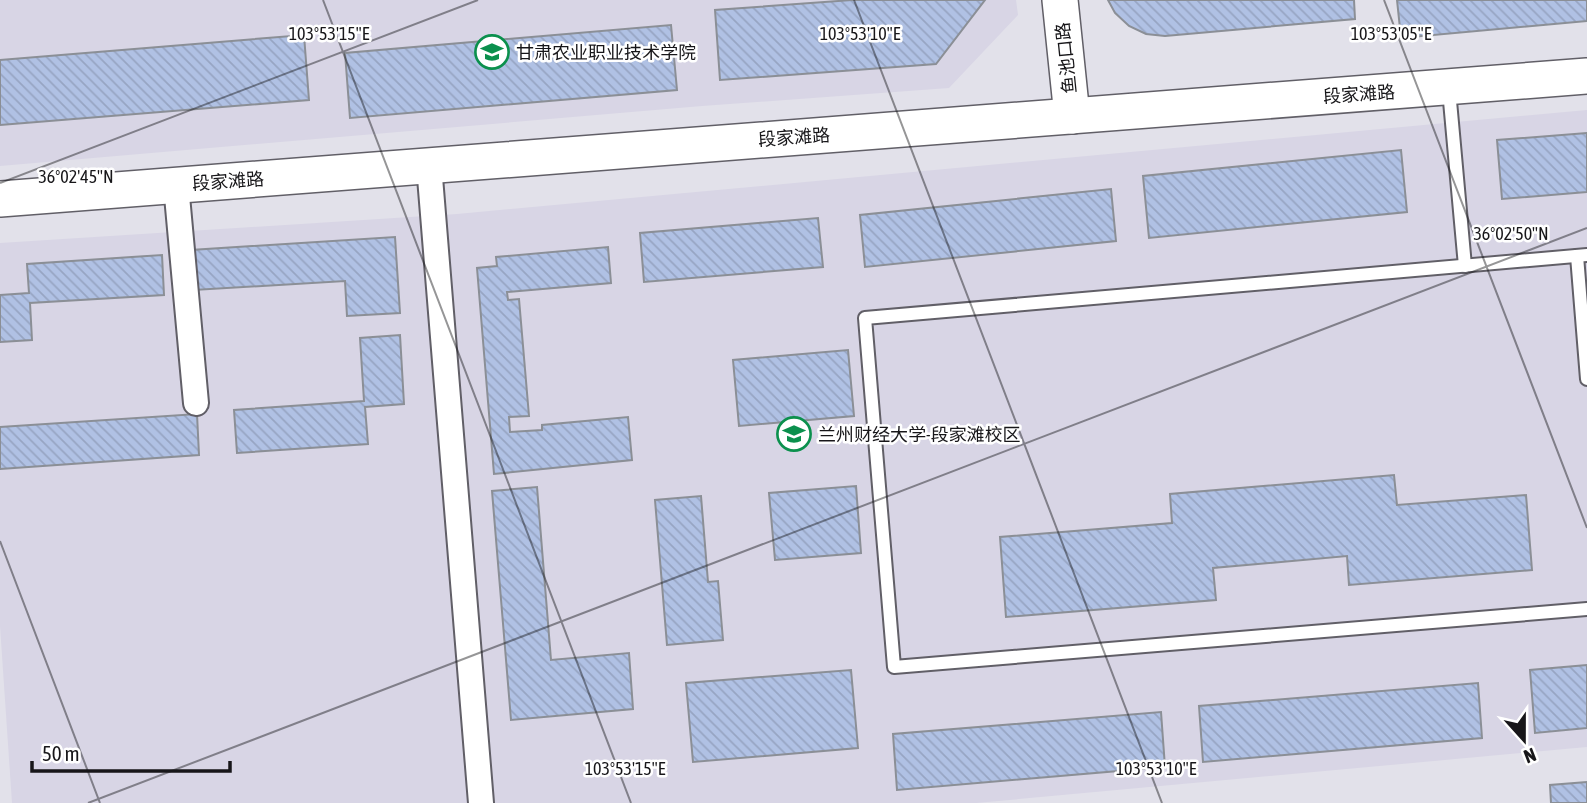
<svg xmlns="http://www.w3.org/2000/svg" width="1587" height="803" font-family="'Asap Condensed','Noto Sans SC',sans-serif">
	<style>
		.built { fill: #d8d5e5 }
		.building { fill: url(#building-back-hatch); stroke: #8b8f96; stroke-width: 2 }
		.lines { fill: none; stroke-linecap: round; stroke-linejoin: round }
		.lane-casing { stroke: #615f67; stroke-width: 16 }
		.street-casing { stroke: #615f67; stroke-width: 28 }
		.secondary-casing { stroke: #615f67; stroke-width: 38 }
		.lane { stroke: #fff; stroke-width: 12 }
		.street { stroke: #fff; stroke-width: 24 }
		.secondary { stroke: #fff; stroke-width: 35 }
		.ticks { fill: none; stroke: #171619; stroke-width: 2; stroke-opacity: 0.45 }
		.labels { text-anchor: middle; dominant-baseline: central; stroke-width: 5; stroke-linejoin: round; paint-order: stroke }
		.poi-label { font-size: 18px; fill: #171619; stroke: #fff; text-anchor: start }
		.street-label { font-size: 18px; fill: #171619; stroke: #fff }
		.ticks-label { font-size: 18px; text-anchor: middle; fill: #171619; stroke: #fff; stroke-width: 5; stroke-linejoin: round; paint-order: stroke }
	</style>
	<defs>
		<pattern id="building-back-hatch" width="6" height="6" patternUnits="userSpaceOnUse" patternTransform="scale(1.75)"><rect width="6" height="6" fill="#b0c1e4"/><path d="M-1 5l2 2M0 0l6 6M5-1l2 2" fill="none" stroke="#97a5c3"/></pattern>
	</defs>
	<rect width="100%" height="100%" fill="#e2e1ea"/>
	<g class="built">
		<path d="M0,0H1016L1018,15L949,88L702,106L0,166Z"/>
		<path d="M1587,110V747L976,803H12L0,626V243L457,214Z"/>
	</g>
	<g class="building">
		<path d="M852,0H985L936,64L720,80L715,10Z"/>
		<path d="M1108,0H1354L1355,19L1165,36L1146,34L1129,26L1115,13Z"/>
		<path d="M1397,0H1587V21L1401,38Z"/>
		<path d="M671,25L677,90L350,118L345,53Z"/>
		<path d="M304,35L309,100L0,125V60Z"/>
		<path d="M1587,133V192L1502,199L1497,140Z"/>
		<path d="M1401,150L1407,212L1149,238L1143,176Z"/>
		<path d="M1111,189L1116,241L865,267L860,215Z"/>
		<path d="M818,218L823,267L644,282L640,233Z"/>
		<path d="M395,237L400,313L347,316L345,281L194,290L191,250Z"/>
		<path d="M608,247L611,283L507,292L508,300L519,299L529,416L509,417L510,432L542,430V425L628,417L632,460L494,474L477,268L497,266L496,257Z"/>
		<path d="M162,255L164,295L30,303L32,340L0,342V295L29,293L27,264Z"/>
		<path d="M400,335L404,404L365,407L368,444L237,453L234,410L364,401L360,338Z"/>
		<path d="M848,350L854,416L739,426L733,360Z"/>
		<path d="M197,414L199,455L0,469V427Z"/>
		<path d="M1394,475L1397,505L1526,495L1532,570L1349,585L1347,556L1213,568L1216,600L1006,617L1000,537L1172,523L1170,494Z"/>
		<path d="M856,486L861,553L775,560L769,493Z"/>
		<path d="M537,487L551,660L629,653L633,709L511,720L492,491Z"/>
		<path d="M701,496L708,582L718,581L723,640L667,645L655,500Z"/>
		<path d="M1587,665V728L1535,733L1530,670Z"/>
		<path d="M851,670L858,748L693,762L686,683Z"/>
		<path d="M1478,683L1482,738L1203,762L1199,706Z"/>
		<path d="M1161,712L1165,767L897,790L893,734Z"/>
		<path d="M1587,782V803H1551L1550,785Z"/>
	</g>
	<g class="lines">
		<g class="lane-casing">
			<g id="lane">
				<path d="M1449,90L1465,266"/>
				<path d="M1587,255L865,318L894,667L1587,609"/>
				<path d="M1577,256L1587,379"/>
			</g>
		</g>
		<g class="street-casing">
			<g id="street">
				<path d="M429,165L481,803"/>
				<path d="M176,185L196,403"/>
			</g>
		</g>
		<g class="secondary-casing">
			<g id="secondary">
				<path d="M1060,0L1072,116"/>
				<path d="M0,199L1587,76"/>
			</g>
		</g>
		<use href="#lane" class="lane"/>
		<use href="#street" class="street"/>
		<use href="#secondary" class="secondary"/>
	</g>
	<path class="ticks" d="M323,0L631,803M854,0L1162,803M1384,0L1587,528M0,183L478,0M0,541L100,803M88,803L1587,228"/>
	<defs>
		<g id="university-ring" transform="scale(1.75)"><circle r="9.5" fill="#fff" stroke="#0b904d" stroke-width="1.5"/><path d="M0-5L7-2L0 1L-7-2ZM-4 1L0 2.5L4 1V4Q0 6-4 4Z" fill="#0b904d"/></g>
	</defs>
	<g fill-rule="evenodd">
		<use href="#university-ring" x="492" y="52"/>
		<use href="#university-ring" x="794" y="434"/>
	</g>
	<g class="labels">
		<g class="poi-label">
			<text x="516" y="52">甘肃农业职业技术学院</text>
			<text x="818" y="434">兰州财经大学-段家滩校区</text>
		</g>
		<g class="street-label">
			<text transform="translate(1066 58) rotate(-96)">鱼池口路</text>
			<text transform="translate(1359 94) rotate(-4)">段家滩路</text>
			<text transform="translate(794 137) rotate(-4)">段家滩路</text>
			<text transform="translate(228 181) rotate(-4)">段家滩路</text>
		</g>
	</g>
	<g class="ticks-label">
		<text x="329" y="40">103°53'15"E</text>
		<text x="860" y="40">103°53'10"E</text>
		<text x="1391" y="40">103°53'05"E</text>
		<text x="76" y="183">36°02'45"N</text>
		<text x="1511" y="240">36°02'50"N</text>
		<text x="625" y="775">103°53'15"E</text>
		<text x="1156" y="775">103°53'10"E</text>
	</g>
	<g transform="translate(1524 740) rotate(159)" stroke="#ffffff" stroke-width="5" paint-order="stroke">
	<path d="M0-5L12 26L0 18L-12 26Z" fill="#171619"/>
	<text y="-10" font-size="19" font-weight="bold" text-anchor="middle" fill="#171619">N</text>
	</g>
	<path d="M32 761v10h198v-10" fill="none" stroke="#171619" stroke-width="3.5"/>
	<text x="42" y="761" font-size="21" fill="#171619" stroke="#ffffff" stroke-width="5" paint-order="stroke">50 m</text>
</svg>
